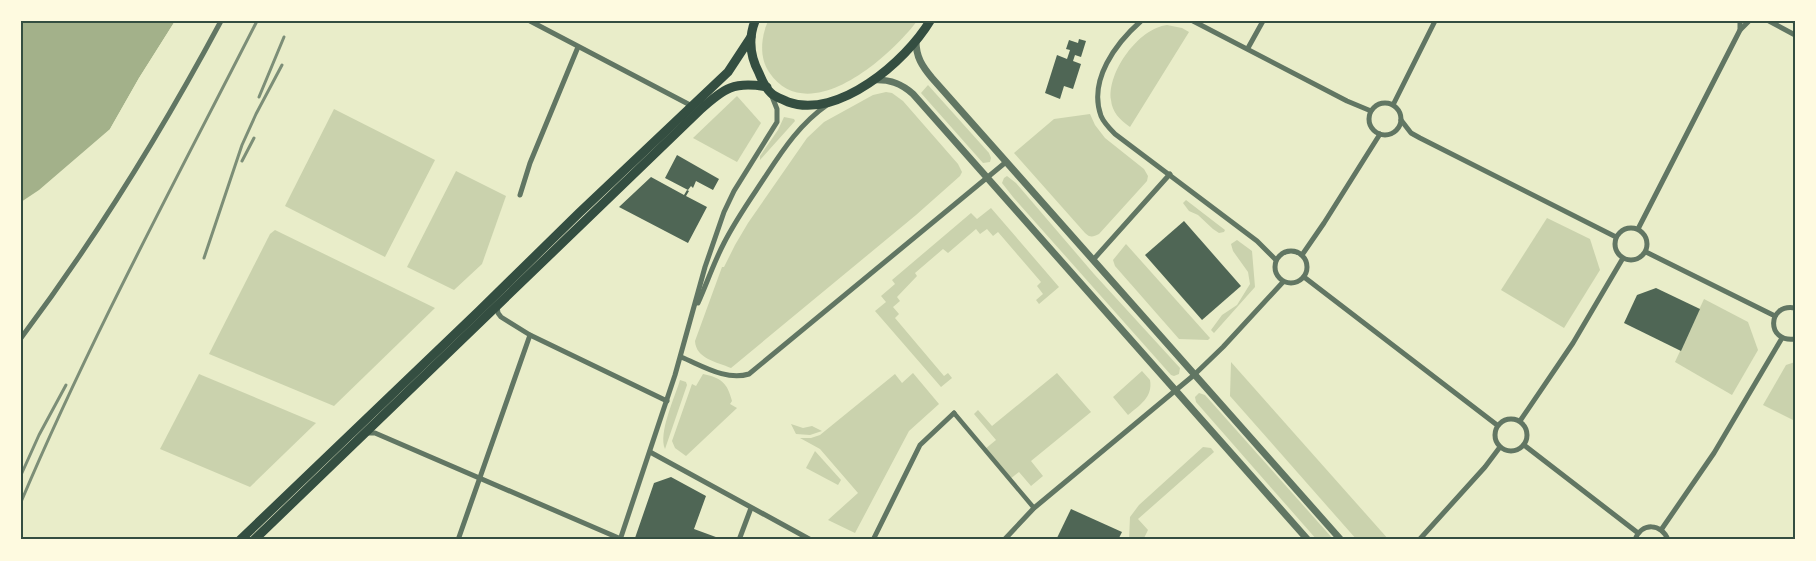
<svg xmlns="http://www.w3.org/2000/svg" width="1816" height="561" font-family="'DM Sans',sans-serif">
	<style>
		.green { fill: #cad2ad }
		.water { fill: #a3b18a }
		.pier { fill: #e9edc9 }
		.building { fill: #4f6655 }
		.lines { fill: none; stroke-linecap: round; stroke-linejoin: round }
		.pedestrian { stroke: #617663; stroke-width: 4.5 }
		.minor { stroke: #617663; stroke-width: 5 }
		.tertiary { stroke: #617663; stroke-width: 7 }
		.primary { stroke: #344e41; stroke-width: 9 }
		.rail { stroke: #7c8e77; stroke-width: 3 }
		.neatline { fill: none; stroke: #344e41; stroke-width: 2 }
	</style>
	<rect width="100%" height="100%" fill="#e9edc9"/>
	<g class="green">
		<path d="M768,21H917C890,57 808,130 769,72C759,57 761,37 768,21Z"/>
		<path d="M1167,25L1182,28L1189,32L1130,127C1120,120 1112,112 1111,100C1107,72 1139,28 1167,25Z"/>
		<path d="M928,85L989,153L991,158L990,162L983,163L921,93Z"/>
		<path d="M886,92L892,93L903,101L958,164L962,172L960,176L916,215L731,368C717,362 696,359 695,341L722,267H724L735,245L748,223L807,138L824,122L873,95Z"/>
		<path d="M737,96L761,123L737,162L693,138Z"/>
		<path d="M334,109L435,160L385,257L285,206Z"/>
		<path d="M1090,114L1095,125L1105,138L1144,169L1148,176L1147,181L1099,234C1093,237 1090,238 1085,233L1014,153L1054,119Z"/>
		<path d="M784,117L794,119L795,121L760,160V156L778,130Z"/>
		<path d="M456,171L506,196L482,264L454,290L407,267Z"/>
		<path d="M1007,176L1016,183L1094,274L1180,368L1179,374L1174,376L1171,375L1013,197L1002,183L1004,178Z"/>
		<path d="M1186,200L1225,230L1224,232L1219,233L1213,229L1198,215L1189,211L1183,203Z"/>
		<path d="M991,208L1059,287L1039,304L1036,300L1043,294L1037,286L1041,282L998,232L993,236L987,229L980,234L976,229L948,253L943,249L915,273L917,276L897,297L900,301L893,307L899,314L895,318L944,376L948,373L952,378L941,387L875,311L886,302L881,296L895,284L892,280L971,213L977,219Z"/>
		<path d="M1547,218L1590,239L1600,270L1564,328L1501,290Z"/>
		<path d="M275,230L435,308L334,406L209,354L270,234Z"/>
		<path d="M1237,240L1252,251L1255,287L1214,333L1211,330L1222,315L1237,305L1250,284L1248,272L1233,251L1231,244Z"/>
		<path d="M1126,244L1210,338L1208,340L1179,339L1115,266L1113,260Z"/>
		<path d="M1704,299L1748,322L1758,350L1732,395L1675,362Z"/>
		<path d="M1231,362L1389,540H1357L1230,396Z"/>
		<path d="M1795,362V421L1763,405L1786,365Z"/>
		<path d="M1142,371L1150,380C1153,397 1140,405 1128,415L1113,397Z"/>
		<path d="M913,373L939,404L909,431L855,533L828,520L858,493L820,449L800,438H811L820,435L895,374L902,383Z"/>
		<path d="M1057,373L1091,412L1031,461L1043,476L1031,486L1019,472L1010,479L985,449L996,440L974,414L978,410L992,426Z"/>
		<path d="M199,374L316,423L250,487L160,449Z"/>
		<path d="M703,374C721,378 727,382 732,401L730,404L737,408L686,456L675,448L672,441L692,384L696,386Z"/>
		<path d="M680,380L686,382L687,385L665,449C658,433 675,397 680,380Z"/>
		<path d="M1199,393L1205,395L1334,540H1317L1196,402L1195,397Z"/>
		<path d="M791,424L803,428L812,426L822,431L810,435L796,434Z"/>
		<path d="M1203,447L1211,448L1214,452L1138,519L1148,530L1143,540H1129L1130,517L1139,505Z"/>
		<path d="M815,451L841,480L838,485L806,468Z"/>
	</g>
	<path class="water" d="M21,21H175L139,78L110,129L39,190L21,202Z"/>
	<path class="pier" d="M175,21L177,22L171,33L141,79L113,129H110L139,78Z"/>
	<g class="building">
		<path d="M1079,39L1086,41L1081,57L1075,55L1073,61L1081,64L1073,89L1064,86L1060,99L1045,93L1057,55L1067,59L1070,50L1066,49L1069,40L1078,43Z"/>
		<path d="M677,155L719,179L713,190L696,181L693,188L691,186L688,190L665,178Z"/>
		<path d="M651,177L684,195L687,190L689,191L686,196L707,207L688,243L619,207Z"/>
		<path d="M1184,221L1241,286L1202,320L1145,255Z"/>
		<path d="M1656,288L1700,309L1681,351L1624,323L1637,295Z"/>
		<path d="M671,477L706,496L694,529L724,540H640L635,538L654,483Z"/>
		<path d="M1071,509L1122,532L1118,540H1056Z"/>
	</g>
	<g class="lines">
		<path class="pedestrian" d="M954,413L1034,508"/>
		<g class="minor">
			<path d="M530,21L692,106"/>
			<path d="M1141,21C1116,43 1088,80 1101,116C1104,123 1110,129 1115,134L1257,241L1276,260"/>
			<path d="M1193,21L1347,101L1371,111"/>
			<path d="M1769,21L1795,35"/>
			<path d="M1794,21H1795"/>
			<path d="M1740,30L1749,21"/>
			<path d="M1248,48L1263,21"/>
			<circle cx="1385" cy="119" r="16"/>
			<path d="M1393,105L1435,21"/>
			<path d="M1401,120L1411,133L1420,138L1616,237"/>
			<path d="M520,195L530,163L578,47"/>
			<circle cx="1631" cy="244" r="16"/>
			<path d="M1638,229L1740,30V21"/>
			<circle cx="1291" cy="267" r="16"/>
			<path d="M1646,252L1775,316"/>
			<path d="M1302,255L1324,223L1380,134"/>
			<path d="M1093,260L1170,174"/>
			<path d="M1304,277L1497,425"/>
			<path d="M698,303C707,283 714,262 724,243C736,219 752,197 767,174C784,148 801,123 827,105"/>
			<path d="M497,306L498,313L501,317L530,335L667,401"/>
			<path d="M1795,308C1767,303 1766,343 1795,339"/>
			<path d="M21,338C96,238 162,131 221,21"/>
			<path d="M681,357C703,366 726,381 749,374L1006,162"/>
			<circle cx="1511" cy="435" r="16"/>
			<path d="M1520,421L1573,343L1623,258"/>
			<path d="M367,433H375L621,539"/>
			<path d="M1524,445L1638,533"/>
			<path d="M650,452L811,540"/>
			<path d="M1661,530L1714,453L1782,338"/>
			<path d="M458,540L530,335"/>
			<path d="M620,540L675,375L705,267L724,212L734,191L777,122V109L771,94"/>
			<path d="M739,540L751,508"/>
			<path d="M873,540L920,445L954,413"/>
			<path d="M1004,540L1034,508L1194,375L1223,347L1283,282"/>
			<path d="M1419,540L1485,467L1500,447"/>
			<path d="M1635,540C1641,522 1662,523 1668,540"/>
		</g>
		<g class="tertiary">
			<path d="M916,41C916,57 922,66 932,78L1341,540"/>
			<path d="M873,80C889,79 901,83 913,94L1308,540"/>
		</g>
		<g class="primary">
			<path d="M755,21C748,39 750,56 759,73C762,80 765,88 771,93C775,97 782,99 788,102C838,120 906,61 930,21"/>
			<path d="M240,540L479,311L579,213L728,72L751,37"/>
			<path d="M254,540L700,110C724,88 734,81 767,87"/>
		</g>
		<g class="rail">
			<path d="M259,97L284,37"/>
			<path d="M242,161L254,138"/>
			<path d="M204,258L242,145L256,114L282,65"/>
			<path d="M21,475L39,435L66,385"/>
			<path d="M21,502C91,337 176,180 257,21"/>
		</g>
	</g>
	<rect width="1816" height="561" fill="none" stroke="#fefae0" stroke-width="45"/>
	<rect x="22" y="22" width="1772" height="516" class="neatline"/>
</svg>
